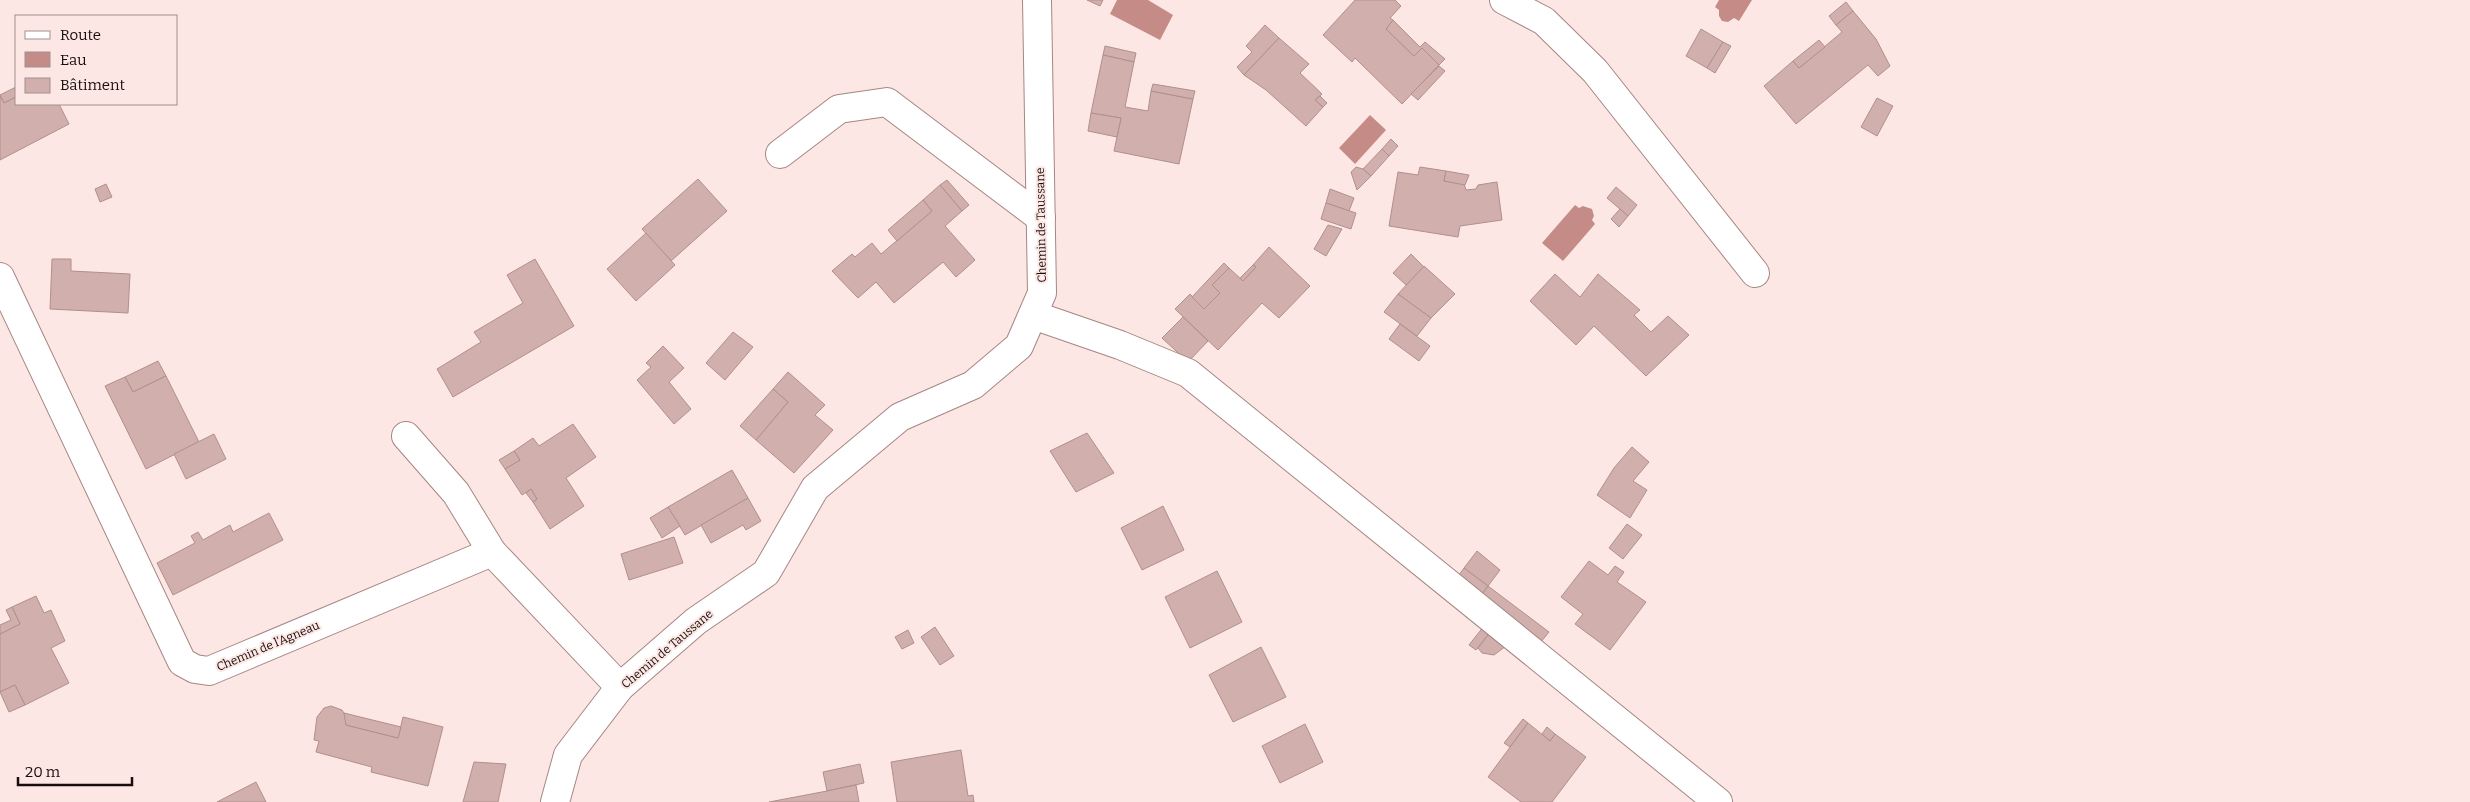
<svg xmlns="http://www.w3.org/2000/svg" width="2470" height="802" font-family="Bitter,serif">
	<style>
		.water { fill: #c58c87 }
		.building { fill: #d1afac; stroke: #b08f8c }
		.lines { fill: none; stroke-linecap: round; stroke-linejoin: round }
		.minor-casing { stroke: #a68683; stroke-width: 30 }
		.minor { stroke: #fff; stroke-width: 28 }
		.labels { text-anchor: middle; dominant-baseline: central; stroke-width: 4; stroke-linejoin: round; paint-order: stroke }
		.street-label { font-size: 12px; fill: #190e0d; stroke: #fce7e4 }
	</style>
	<rect width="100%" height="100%" fill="#fce7e4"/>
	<g class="water">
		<path d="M1117,0H1148L1173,15L1160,40L1110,14Z"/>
		<path d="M1719,0H1752L1739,21L1734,18L1728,22L1722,21L1719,16V10L1715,7Z"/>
		<path d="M1370,115L1386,130L1355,164L1339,148Z"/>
		<path d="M1575,205L1579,208L1583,206L1592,209L1594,216L1592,220L1595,224L1563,261L1542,243Z"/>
	</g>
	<g class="building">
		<path d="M1087,0H1103L1100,6Z"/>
		<path d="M1355,0H1395L1401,6L1390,18L1393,20L1386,29L1414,56L1422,48L1439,65L1402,104L1355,58L1352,62L1323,35Z"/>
		<path d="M1846,2L1853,11L1836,25L1829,16Z"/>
		<path d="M1853,11L1876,39L1890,66L1878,76L1868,65L1796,124L1764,86L1793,61L1799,68L1842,32L1836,25Z"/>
		<path d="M1393,20L1420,47L1425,42L1445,59L1439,65L1422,48L1414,56L1386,29Z"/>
		<path d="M1265,25L1279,38L1244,75L1237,67L1252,52L1246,46Z"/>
		<path d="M1701,29L1723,42L1707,68L1686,56Z"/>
		<path d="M1279,38L1309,64L1300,73L1322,94L1315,100L1323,107L1306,126L1266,90L1244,75Z"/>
		<path d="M1819,40L1825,47L1799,68L1793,61Z"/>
		<path d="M1723,42L1731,46L1715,73L1707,68Z"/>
		<path d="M1105,46L1136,53L1134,62L1103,55Z"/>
		<path d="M1103,55L1134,62L1125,107L1148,111L1151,91L1193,99L1179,164L1114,151L1121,118L1091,113Z"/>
		<path d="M1439,66L1445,71L1418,100L1411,94Z"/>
		<path d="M1153,84L1195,91L1193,99L1151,91Z"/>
		<path d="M16,87V97L4,103L0,95Z"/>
		<path d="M0,95L4,103L16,97V104H59L69,124L0,160Z"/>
		<path d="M1320,96L1327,103L1323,107L1315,100Z"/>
		<path d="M1877,98L1893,106L1877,136L1861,127Z"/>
		<path d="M1091,113L1121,118L1117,137L1088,131Z"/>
		<path d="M1391,139L1398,146L1389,156L1382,149Z"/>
		<path d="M1382,149L1389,156L1371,176L1363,169Z"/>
		<path d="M1356,167L1363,169L1371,176L1357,190L1351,172Z"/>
		<path d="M1420,167L1446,171L1444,181L1464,184L1466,190L1476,189L1478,185L1497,182L1502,220L1460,226L1458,237L1389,226L1398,172L1418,175Z"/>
		<path d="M1446,171L1469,175L1465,185L1444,181Z"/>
		<path d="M698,179L727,211L671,261L642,229Z"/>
		<path d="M947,180L969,205L962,211L940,185Z"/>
		<path d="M106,184L112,197L100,202L95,189Z"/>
		<path d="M940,185L962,211L945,226L975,260L956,277L943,262L894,303L876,282L858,298L832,271L852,254L855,257L872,243L881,254L932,211L923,200Z"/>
		<path d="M1616,187L1637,205L1628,216L1607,198Z"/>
		<path d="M1330,189L1354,198L1349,211L1326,203Z"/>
		<path d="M923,200L932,211L897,241L888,230Z"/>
		<path d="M1326,203L1356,213L1351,229L1321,219Z"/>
		<path d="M1620,209L1628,216L1619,227L1611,219Z"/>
		<path d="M1328,225L1342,229L1326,256L1314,249Z"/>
		<path d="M646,233L675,265L636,301L607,269Z"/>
		<path d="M1269,247L1310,286L1279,318L1262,303L1218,350L1175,309L1190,294L1204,309L1220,293L1212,285L1229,268L1243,281L1256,267L1253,265Z"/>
		<path d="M1411,254L1424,267L1406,285L1393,273Z"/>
		<path d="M52,259H71V271L130,274L128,313L50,309Z"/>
		<path d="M535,259L574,326L453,397L437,369L481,342L474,332L523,303L507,275Z"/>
		<path d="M1224,263L1229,268L1212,285L1220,293L1204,309L1192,297Z"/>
		<path d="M1253,265L1256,267L1243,281L1240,278Z"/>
		<path d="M1424,266L1455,294L1431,318L1398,294Z"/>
		<path d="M1555,274L1580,297L1598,274L1640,310L1634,315L1651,332L1668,316L1689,335L1646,376L1594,326L1576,345L1530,301Z"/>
		<path d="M1398,294L1431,318L1417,336L1384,312Z"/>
		<path d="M1183,317L1208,341L1188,362L1162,338Z"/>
		<path d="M1400,324L1430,346L1419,361L1389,339Z"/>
		<path d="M733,332L753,347L725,380L706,363Z"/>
		<path d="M663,346L684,368L669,382L691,409L674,424L637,380L651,367L646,363Z"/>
		<path d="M158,361L166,376L133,392L125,377Z"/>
		<path d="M788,372L825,405L815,415L833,430L794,473L756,440L788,402L773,389Z"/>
		<path d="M166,376L199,442L146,469L105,386L125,377L133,392Z"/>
		<path d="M773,389L788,402L756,440L740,426Z"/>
		<path d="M573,424L596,457L566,478L584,506L550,529L533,502L537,499L531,489L522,495L505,469L520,460L514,451L533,438L539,446Z"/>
		<path d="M1087,433L1114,473L1076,492L1050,451Z"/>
		<path d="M214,434L226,459L186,479L174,454Z"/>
		<path d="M1632,447L1649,462L1633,481L1647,490L1630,518L1597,495L1614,468Z"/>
		<path d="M514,451L520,460L505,469L499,460Z"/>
		<path d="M732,470L748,498L685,535L668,507Z"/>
		<path d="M531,489L537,499L533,502L526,493Z"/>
		<path d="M748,498L761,521L746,530L743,525L711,543L701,525Z"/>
		<path d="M1163,506L1184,550L1142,570L1121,528Z"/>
		<path d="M668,507L680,526L662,538L650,518Z"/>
		<path d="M269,513L283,540L173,595L157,563L195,543L191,536L198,532L203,540L230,525L233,532Z"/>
		<path d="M1627,524L1642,535L1623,559L1609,548Z"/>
		<path d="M674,537L683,563L629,580L621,554Z"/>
		<path d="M1477,551L1500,570L1488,586L1464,568Z"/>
		<path d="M1589,561L1608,575L1615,566L1624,572L1617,582L1646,602L1610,650L1575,624L1583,614L1561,597Z"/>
		<path d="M1464,568L1488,586L1480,597L1456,579Z"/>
		<path d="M1217,571L1242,622L1190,648L1165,597Z"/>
		<path d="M1488,586L1549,632L1540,643L1480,597Z"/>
		<path d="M36,596L44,613L51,610L65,641L51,648L69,683L25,705L15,685L0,692V634L20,624L12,607Z"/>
		<path d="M12,607L20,624L0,634V625L11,620L6,610Z"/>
		<path d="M1484,626L1491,631L1476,650L1469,645Z"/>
		<path d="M935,627L954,656L940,665L921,637Z"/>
		<path d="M908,630L914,643L902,649L895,637Z"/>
		<path d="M1491,631L1506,646L1494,655L1482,653L1478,648Z"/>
		<path d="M1261,647L1286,697L1233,722L1209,675Z"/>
		<path d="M15,685L25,705L9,712L0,692Z"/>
		<path d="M331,706L342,710L346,716V725L398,738L403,717L443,727L428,786L371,772L372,767L316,752L319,741L314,740L317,717L324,708Z"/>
		<path d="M344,713L401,727L398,738L346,725Z"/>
		<path d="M1523,719L1528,723L1510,747L1504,743Z"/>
		<path d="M1528,723L1550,741L1555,734L1586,757L1552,802H1521L1488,777Z"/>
		<path d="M1305,724L1323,762L1280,783L1262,746Z"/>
		<path d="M1547,727L1555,734L1550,741L1542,734Z"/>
		<path d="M961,750L968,796L973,795L974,802H897L891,762Z"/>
		<path d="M474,762L506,764L498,802H463Z"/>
		<path d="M860,764L864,783L827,791L823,772Z"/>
		<path d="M256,782L266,802H217Z"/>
		<path d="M856,785L859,802H769L827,791Z"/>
	</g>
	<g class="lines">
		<g class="minor-casing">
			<g id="minor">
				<path d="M1504,0L1544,21L1595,71L1755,273"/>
				<path d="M780,154L839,109L887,102L1041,218"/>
				<path d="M0,277L182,662L195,669L209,671L492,552L620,687"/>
				<path d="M1033,315L1120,345L1188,373L1718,802"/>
				<path d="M406,436L456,493L492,552"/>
				<path d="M555,802L568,755L620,687L696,621L766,573L815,488L900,417L973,385L1019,346L1042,293L1037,0"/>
			</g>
		</g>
		<use href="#minor" class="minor"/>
	</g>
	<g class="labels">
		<g class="street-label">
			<text transform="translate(1041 225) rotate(-91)">Chemin de Taussane</text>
			<text transform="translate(268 646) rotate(-23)">Chemin de l'Agneau</text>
			<text transform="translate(667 649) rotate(-40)">Chemin de Taussane</text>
		</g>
	</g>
	<rect x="15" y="15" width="162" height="90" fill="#fce7e4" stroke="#a1908e"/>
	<rect x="25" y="31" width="25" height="8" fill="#ffffff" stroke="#a1908e"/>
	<text x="60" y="40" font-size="15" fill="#190e0d">Route</text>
	<rect x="25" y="52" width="25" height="15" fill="#c58c87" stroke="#a1908e"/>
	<text x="60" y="65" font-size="15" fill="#190e0d">Eau</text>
	<rect x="25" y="78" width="25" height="15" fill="#d1afac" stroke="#a1908e"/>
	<text x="60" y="90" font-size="15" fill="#190e0d">Bâtiment</text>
	<path d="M18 777v8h114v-8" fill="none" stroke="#190e0d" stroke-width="2.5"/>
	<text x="25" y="777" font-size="15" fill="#190e0d" stroke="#fce7e4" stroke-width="4" paint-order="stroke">20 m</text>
</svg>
